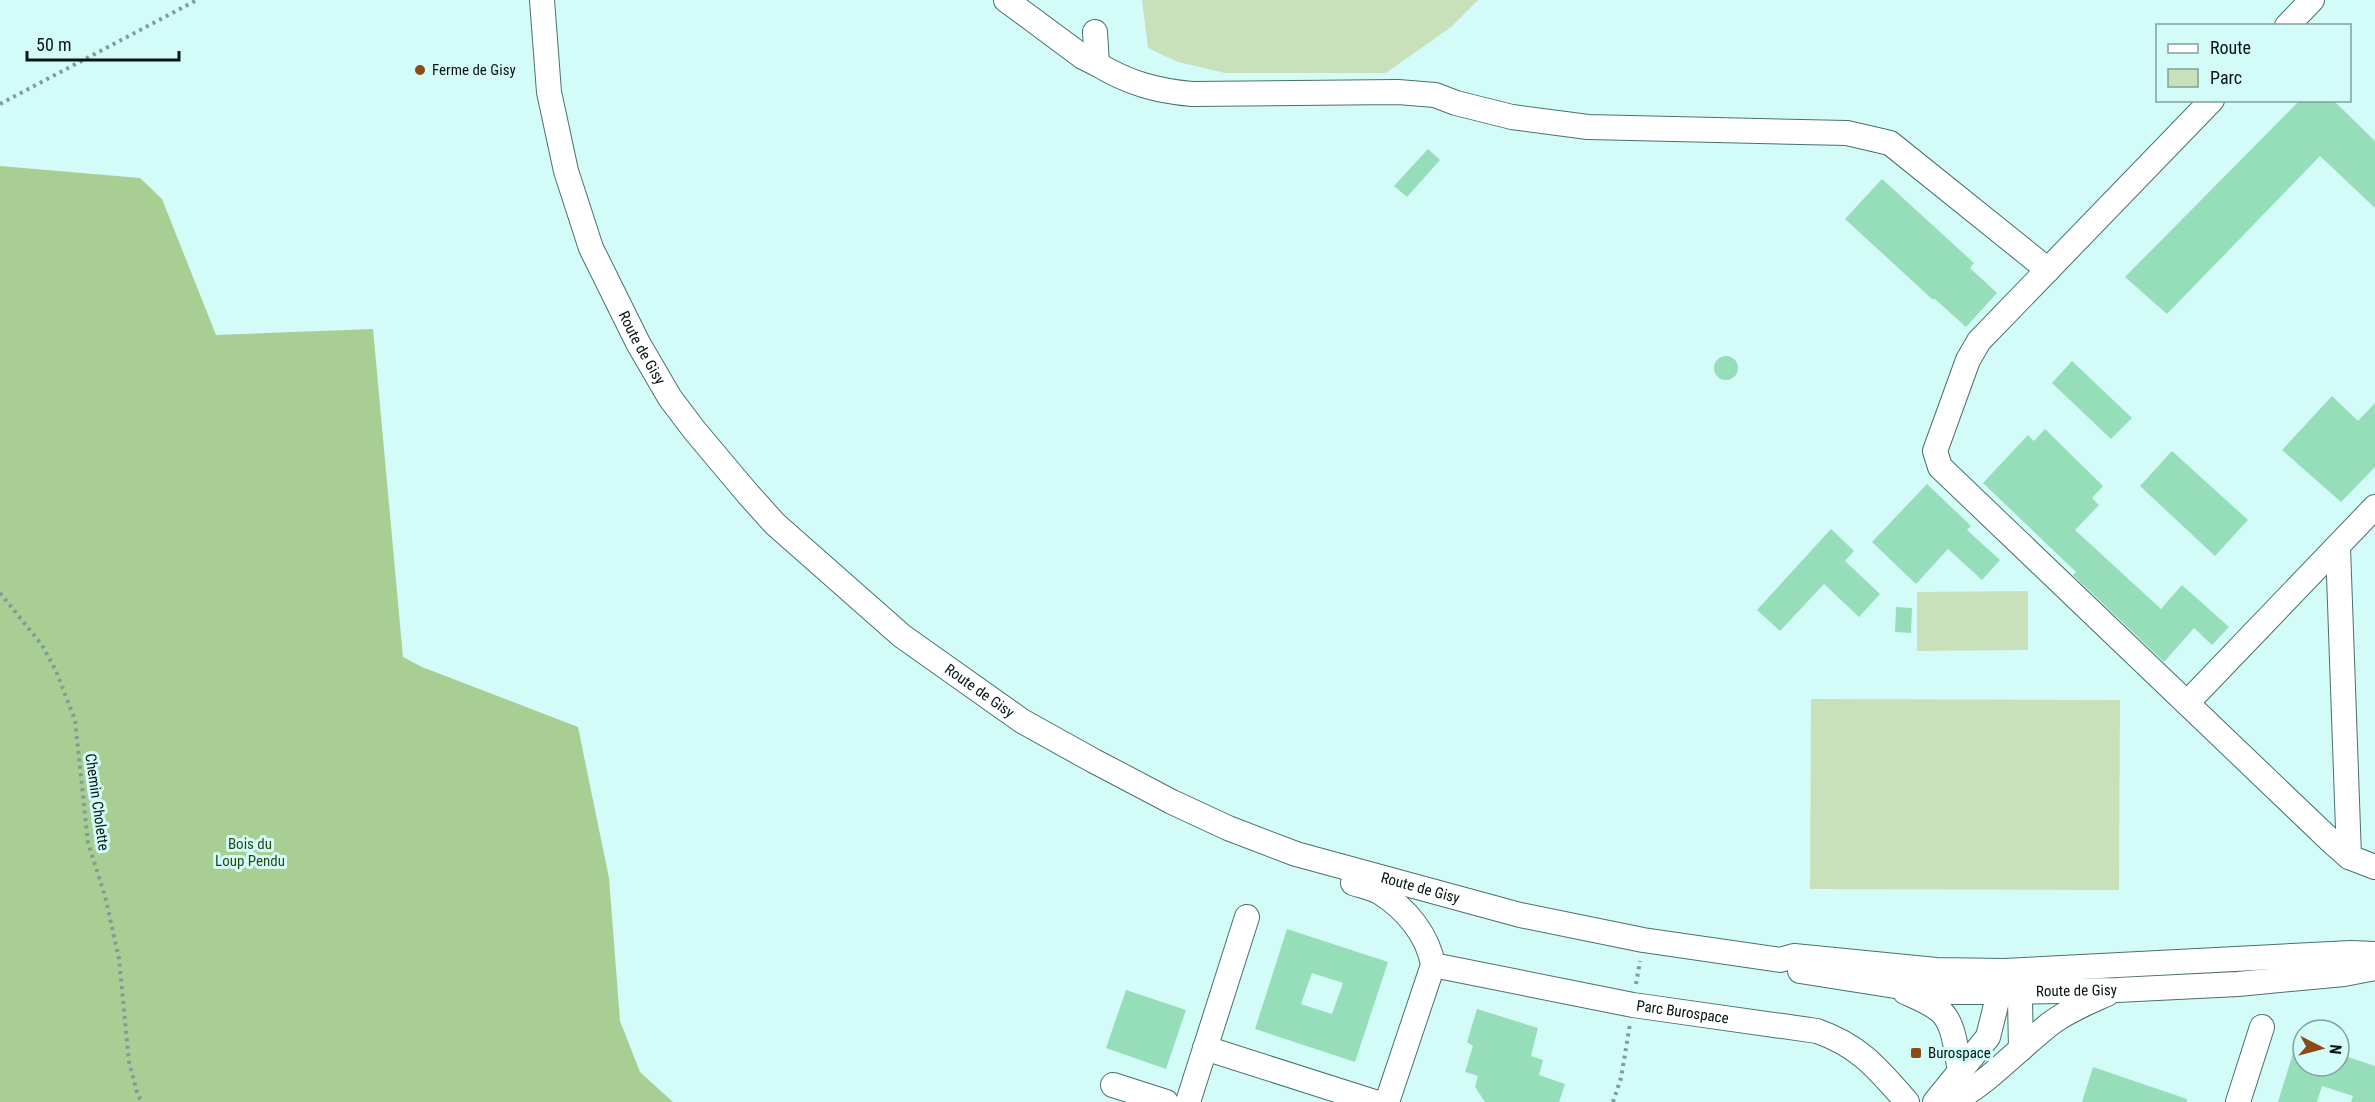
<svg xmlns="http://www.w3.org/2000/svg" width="2375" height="1102" font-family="'Roboto Condensed',sans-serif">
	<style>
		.green { fill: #c8e1bb }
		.forest { fill: #a8ce93 }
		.building { fill: #95deb9; fill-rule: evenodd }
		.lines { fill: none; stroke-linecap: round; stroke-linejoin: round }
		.minor-casing { stroke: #4b706c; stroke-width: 26 }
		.path { stroke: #7f9c9a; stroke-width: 4; stroke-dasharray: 3 4.5; stroke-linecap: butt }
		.minor { stroke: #fff; stroke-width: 24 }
		.poi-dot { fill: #8c4a17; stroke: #d3fcf8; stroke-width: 2 }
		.labels { text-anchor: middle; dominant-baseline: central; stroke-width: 6; stroke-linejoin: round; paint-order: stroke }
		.poi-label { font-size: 15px; fill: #071514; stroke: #d3fcf8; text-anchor: start }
		.street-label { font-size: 15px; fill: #071514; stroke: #d3fcf8 }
		.park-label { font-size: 15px; fill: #284a0e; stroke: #d3fcf8 }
	</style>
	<rect width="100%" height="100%" fill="#d3fcf8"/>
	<g class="green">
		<path d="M1142,0H1478L1451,27L1386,73H1225L1178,62L1148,48Z"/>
		<path d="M2028,591V650L1917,651V592Z"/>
		<path d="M1811,699L2120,700L2119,890L1810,889Z"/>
	</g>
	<path class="forest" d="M0,166L140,178L162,199L216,335L373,329L403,657L422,667L578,727L609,878L620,1021L640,1072L673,1102H0Z"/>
	<g class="building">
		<path d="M2300,100H2333L2375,141V208L2320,156L2167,314L2125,277Z"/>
		<path d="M1428,149L1440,160L1407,197L1394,186Z"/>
		<path d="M1882,179L1974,263L1970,268L1997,293L1966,327L1935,299H1932L1845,219Z"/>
		<circle cx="1726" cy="368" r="12"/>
		<path d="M2072,361L2132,418L2111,439L2052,383Z"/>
		<path d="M2332,396L2358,421L2375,403V467L2341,502L2282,450Z"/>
		<path d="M2045,429L2103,486L2092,498L2099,505L2075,530L2161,609L2182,585L2229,627L2212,645L2194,628L2164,662L2073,575L2076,572L1983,483L2028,435L2034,441Z"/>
		<path d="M2172,451L2248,520L2215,556L2140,486Z"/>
		<path d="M1927,484L1971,526L1967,530L2000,560L1982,580L1948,549L1916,584L1872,542Z"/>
		<path d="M1831,529L1854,551L1845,561L1880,594L1859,617L1824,584L1780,631L1757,610Z"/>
		<path d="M1896,607L1912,608L1911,633L1895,632Z"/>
		<path d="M1287,929L1388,962L1355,1062L1255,1029ZM1312,973L1343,983L1332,1014L1301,1004Z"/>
		<path d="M1126,990L1186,1010L1166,1069L1106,1048Z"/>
		<path d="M1477,1009L1538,1028L1531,1056L1543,1060L1539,1075L1565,1084L1559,1102H1485L1475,1087L1478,1076L1465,1072L1473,1046L1467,1042Z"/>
		<path d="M2299,1034H2303V1066H2339V1054L2375,1066V1102H2351L2353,1096L2322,1086L2317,1102H2278Z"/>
		<path d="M2093,1067L2187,1099V1102H2082Z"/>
	</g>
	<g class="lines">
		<g class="minor-casing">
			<g id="minor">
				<path id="s1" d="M542,0L549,92L566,171L591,248L638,343L670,398L695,431L748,494L775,524L902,636L1022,721L1094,761L1172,802L1228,828L1296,854L1520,915L1643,940L1780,960L1794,956L1936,970L2004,971L2351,953L2375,954"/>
				<path d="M1006,0L1083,57L1097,64"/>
				<path d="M2287,26L2312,0"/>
				<path d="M1095,32L1097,64C1128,83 1157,91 1192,94L1398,92L1435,95L1456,103L1512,117L1588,127L1847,133L1890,143L2048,270"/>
				<path d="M2212,100L1979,341L1968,360L1935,451L1940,467L2332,842L2349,857L2375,867"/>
				<path d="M2338,547L2349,857"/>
				<path d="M2187,703L2375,507"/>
				<path d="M1353,883C1362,886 1373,888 1381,893C1406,909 1428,935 1433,965L1387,1102"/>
				<path id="s2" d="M1433,965L1633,1005L1817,1031C1860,1046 1878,1069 1907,1102"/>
				<path id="s3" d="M1800,971L1895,986L1949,992H2000L2117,990L2238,984L2344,974L2375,968"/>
				<path d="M2009,979L2020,1001L2021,1049"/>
				<path d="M1905,992C1916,997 1929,1002 1939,1010C1955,1022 1956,1052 1960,1071"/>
				<path d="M1205,1048L1374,1102"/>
				<path d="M1113,1085L1166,1102"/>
				<path d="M1188,1102L1247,917"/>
				<path d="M1935,1102L1988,1037L2003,977"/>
				<path d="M1952,1102C1989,1082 2017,1050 2050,1024C2067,1011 2087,1003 2107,994"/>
				<path d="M2238,1102L2262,1027"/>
			</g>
		</g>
		<g class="path">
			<path d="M0,104L197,0"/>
			<path d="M0,593L42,645L56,671L75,720L88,843L105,896L119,959L129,1062L138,1096L143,1102"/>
			<path d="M1636,984L1640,961"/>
			<path d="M1613,1102L1621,1078L1630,1024"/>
		</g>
		<use href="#minor" class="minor"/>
	</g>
	<g class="poi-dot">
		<circle cx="420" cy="70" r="6"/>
		<rect x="1910" y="1047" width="12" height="12" rx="3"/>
	</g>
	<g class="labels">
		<g class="poi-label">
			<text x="432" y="70">Ferme de Gisy</text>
			<text x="1928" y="1053">Burospace</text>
		</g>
		<g class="street-label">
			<text stroke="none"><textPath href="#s1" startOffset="366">Route de Gisy</textPath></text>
			<text stroke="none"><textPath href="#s1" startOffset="852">Route de Gisy</textPath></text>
			<text transform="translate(97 802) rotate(82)">Chemin Cholette</text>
			<text stroke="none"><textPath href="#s1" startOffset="1338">Route de Gisy</textPath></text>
			<text stroke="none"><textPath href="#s3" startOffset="278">Route de Gisy</textPath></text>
			<text stroke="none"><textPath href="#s2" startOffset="254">Parc Burospace</textPath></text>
		</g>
		<g class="park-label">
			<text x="250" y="844">Bois du<tspan x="250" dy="17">Loup Pendu</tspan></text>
		</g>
	</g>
	<rect x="2156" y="24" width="195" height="78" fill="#d3fcf8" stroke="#81a09d" stroke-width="1.5"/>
	<rect x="2168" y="44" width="30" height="9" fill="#ffffff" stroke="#81a09d" stroke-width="1.5"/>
	<text x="2210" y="54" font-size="18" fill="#071514">Route</text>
	<rect x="2168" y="69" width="30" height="18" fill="#c8e1bb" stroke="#81a09d" stroke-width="1.5"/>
	<text x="2210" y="84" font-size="18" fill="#071514">Parc</text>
	<g transform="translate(2321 1048) rotate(96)"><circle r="28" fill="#d3fcf8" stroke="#81a09d" stroke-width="1.5"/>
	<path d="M0-4.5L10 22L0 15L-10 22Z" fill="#8c4a17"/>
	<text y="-9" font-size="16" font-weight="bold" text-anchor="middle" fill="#071514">N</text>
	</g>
	<path d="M27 51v9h152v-9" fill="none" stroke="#071514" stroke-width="3"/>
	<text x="36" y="51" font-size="18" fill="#071514" stroke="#d3fcf8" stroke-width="4.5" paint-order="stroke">50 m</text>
</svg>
